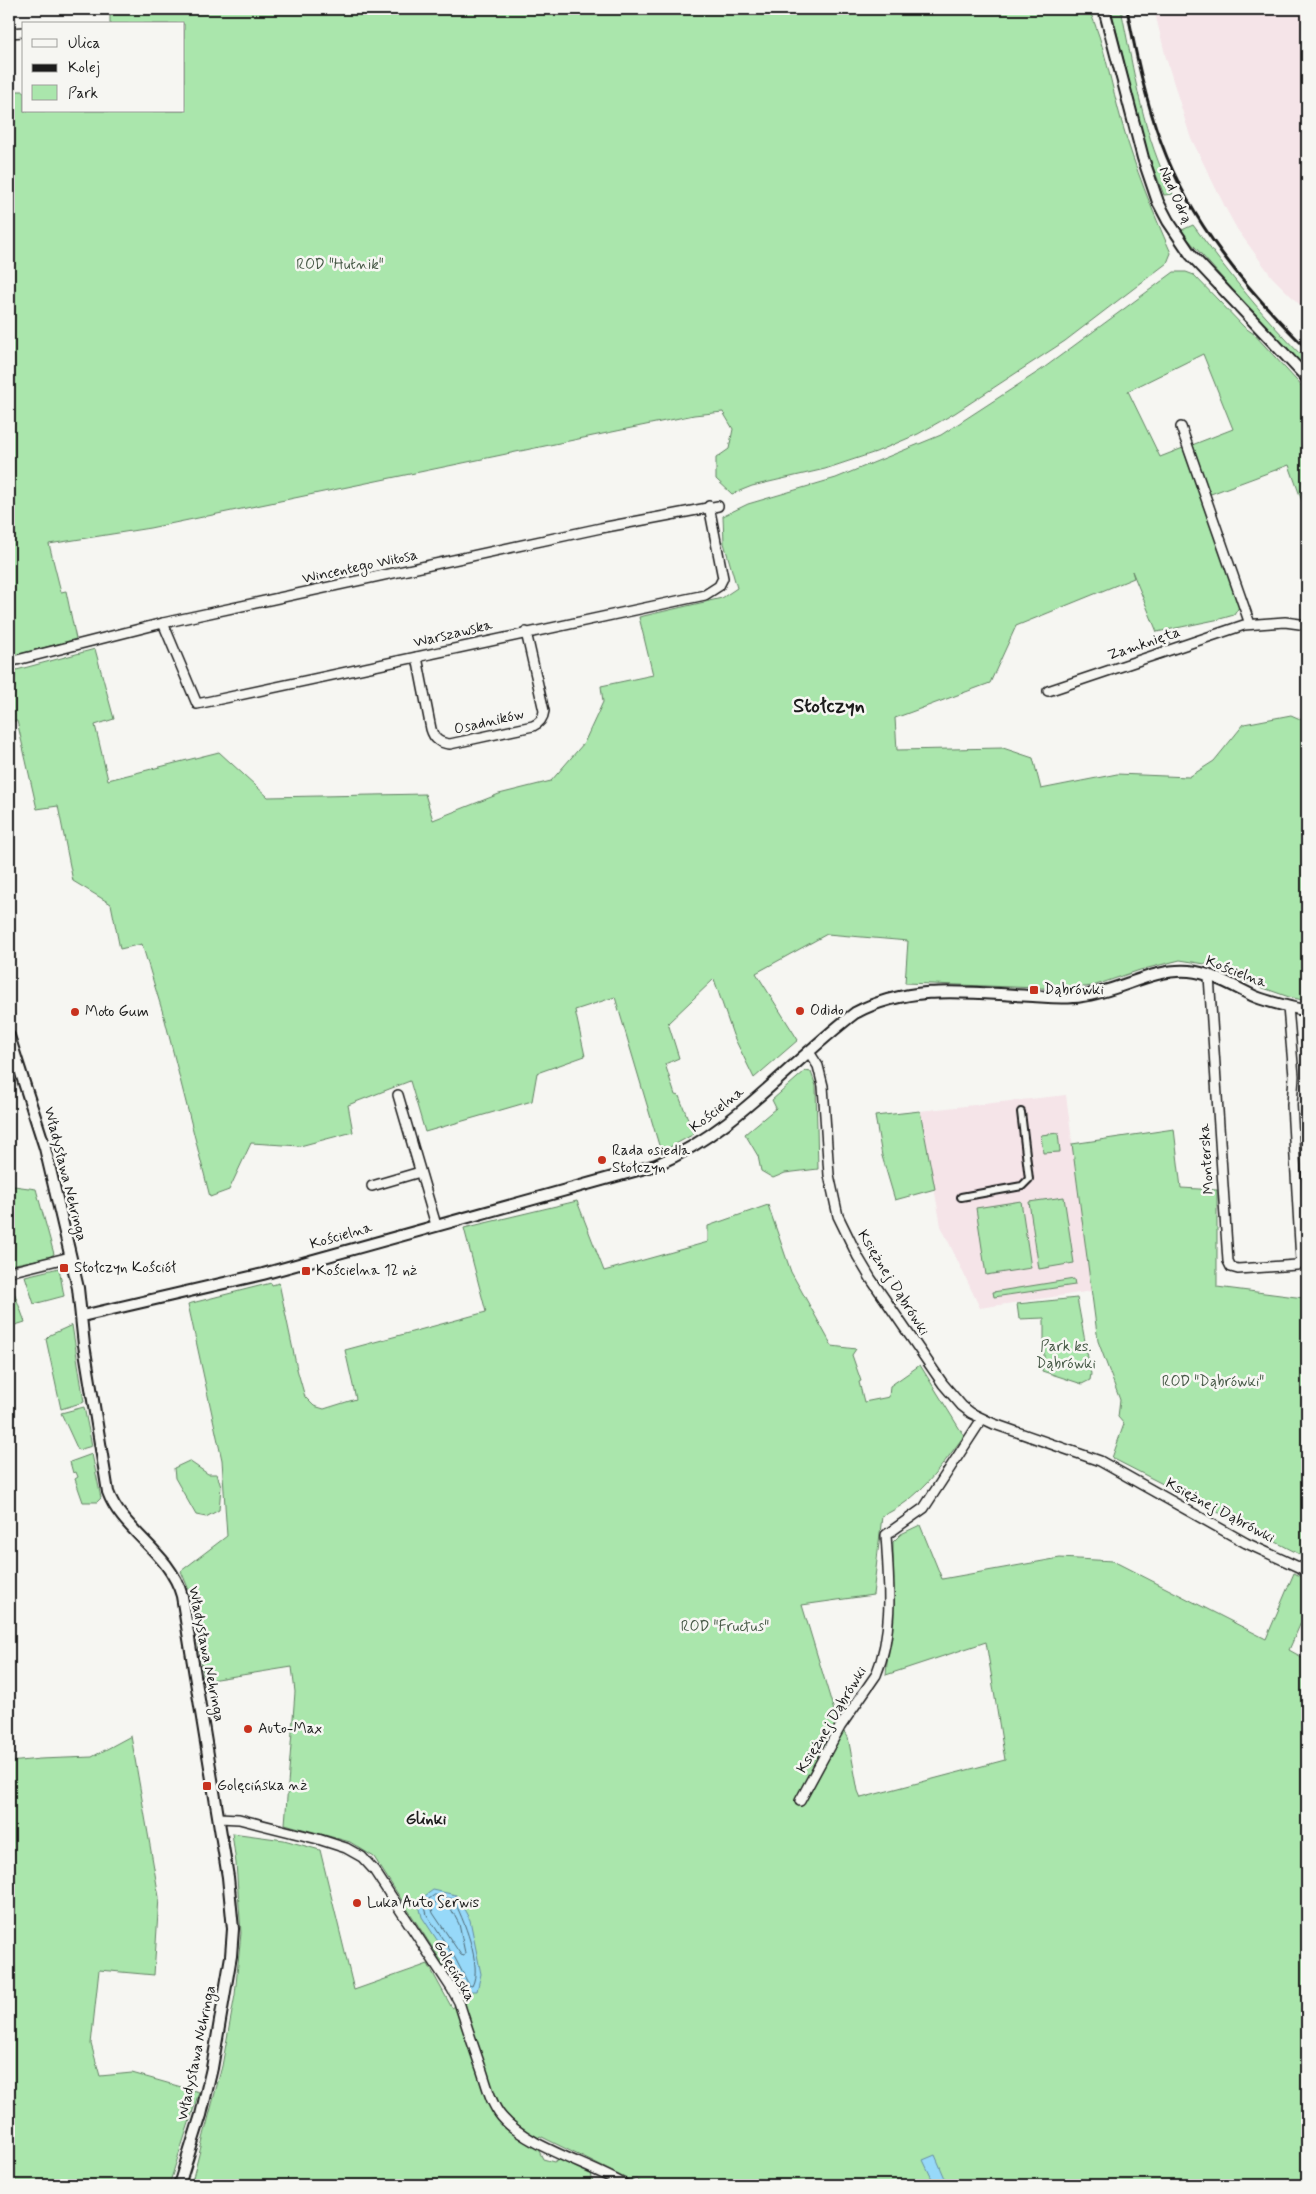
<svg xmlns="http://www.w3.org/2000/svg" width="1316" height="2194" font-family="Mynerve,sans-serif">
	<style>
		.built { fill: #f5e4e8 }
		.green { fill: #aae6ac; stroke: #638164 }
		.water { fill: #97d9f9; stroke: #668da1 }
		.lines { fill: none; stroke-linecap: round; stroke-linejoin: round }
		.shore { stroke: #4d6874; stroke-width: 1 }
		.pedestrian-casing { stroke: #1c1c1c; stroke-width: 10 }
		.minor-casing { stroke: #1c1c1c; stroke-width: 12 }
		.tertiary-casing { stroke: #1c1c1c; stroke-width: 14 }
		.pedestrian { stroke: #f6f6f2; stroke-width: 6 }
		.minor { stroke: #f6f6f2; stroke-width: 9 }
		.tertiary { stroke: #f6f6f2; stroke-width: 10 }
		.rail { stroke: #1c1c1c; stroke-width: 3 }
		.poi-dot { fill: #c8321e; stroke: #f6f6f2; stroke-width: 2 }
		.labels { text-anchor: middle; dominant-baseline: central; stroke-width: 5; stroke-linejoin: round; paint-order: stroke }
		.street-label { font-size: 15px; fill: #1c1c1c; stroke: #f6f6f2 }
		.park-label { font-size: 15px; fill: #475947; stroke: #f6f6f2 }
		.poi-label { font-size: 15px; fill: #1c1c1c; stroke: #f6f6f2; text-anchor: start }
		.neighbourhood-label { font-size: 16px; font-weight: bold; fill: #1c1c1c; stroke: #f6f6f2 }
		.district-label { font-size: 20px; font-weight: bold; fill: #1c1c1c; stroke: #f6f6f2 }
	</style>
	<rect width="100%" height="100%" fill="#f6f6f2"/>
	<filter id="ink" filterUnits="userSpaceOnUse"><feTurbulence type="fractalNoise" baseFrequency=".02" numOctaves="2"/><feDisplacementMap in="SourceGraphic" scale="10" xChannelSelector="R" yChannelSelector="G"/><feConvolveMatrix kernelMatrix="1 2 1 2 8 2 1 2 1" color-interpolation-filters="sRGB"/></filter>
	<g filter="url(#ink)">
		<g class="built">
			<path d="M1154,9H1307V312L1272,277L1237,229L1226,209L1190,136L1166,58Z"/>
			<path d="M1066,1095L1092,1291L980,1308L941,1226L920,1111Z"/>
		</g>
		<g class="green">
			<path d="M110,9H1089C1105,46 1111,85 1122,123C1135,168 1152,210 1171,253L1167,263L1065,341L955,413L918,434L876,452L825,469L752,486L732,494L716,479V458L729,449L733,429L723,412L694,415L150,528L49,544L61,592L66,591L76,639L9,657V104L12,103L14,91H24V111H184V24H110Z"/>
			<path d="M1111,9H1121C1134,71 1143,137 1173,194L1164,195L1146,149Z"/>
			<path d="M1193,225C1228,273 1265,319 1307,361V370L1269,331L1187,238L1182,230Z"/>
			<path d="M1174,272H1186L1194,275L1244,327L1254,334L1307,392V515L1289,465L1208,495L1192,445L1233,429L1203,354L1128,391L1160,457L1183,448L1239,607L1234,615L1220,619L1157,632L1132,571L1134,578L1016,626L990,683L895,718L897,750L1003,748L1033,758L1041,789L1117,774L1189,777L1214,761L1244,724L1291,715L1307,722V1001L1289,997L1235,978L1211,965L1180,960L1140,970L1093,986L1066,989L905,983L908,941L827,934L756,973L798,1040L754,1078L733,1035L714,979L668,1023L679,1058L665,1064L675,1095L679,1096L694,1134L661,1152L615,997L575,1010L585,1056L537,1073L532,1101L425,1132L410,1081L348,1105L353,1132L300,1146L251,1143L229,1190L210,1197L165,1020L142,944L120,949L111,904L73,881L58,806L37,809L17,721H9V672L95,649L114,719L95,725L108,780L219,752L268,797L425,794L433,820L499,794L551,781L584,743L603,702L601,686L653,675L639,617L722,598L737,588L724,543L723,516L748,504L836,478L941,435L1041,370Z"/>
			<path d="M805,1071L811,1072L816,1086L818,1169L785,1173L773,1178L761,1171L758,1156L745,1134L776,1108L772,1100Z"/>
			<path d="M920,1111L935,1189L895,1200L882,1156L875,1116Z"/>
			<path d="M1174,1129L1181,1188L1217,1190V1287L1304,1298L1305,1271L1307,1263V1558L1112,1458L1124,1424L1118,1417L1120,1400L1098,1341L1072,1144Z"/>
			<path d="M1058,1133L1060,1152L1043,1153L1041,1135Z"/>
			<path d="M14,1186L36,1189L54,1254L48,1258L9,1265V1191Z"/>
			<path d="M1064,1197L1074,1263L1039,1269L1029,1202Z"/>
			<path d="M577,1201L604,1271L708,1242V1226L768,1205L791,1272L832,1346L856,1349L852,1355L861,1381L859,1382L864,1402L889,1397L890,1386L920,1365L964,1436C939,1469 920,1499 882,1516L873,1595L802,1605L838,1724L848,1737L858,1791L861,1798L1005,1760L986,1642L886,1675L893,1590V1542L901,1534L920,1525L942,1579L1060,1558L1113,1561L1266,1639L1294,1573L1307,1579V1609L1289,1650L1307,1660V2185H644L636,2179L631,2181L540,2136L531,2145L537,2147L543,2159L554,2162L561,2158L591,2172L593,2185H191L222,2066L235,1995L241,1933L236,1863L232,1833L284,1840L320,1850L354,1990L428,1964L452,2008L463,2001L450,1975L374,1857L350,1842L285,1824L295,1692L292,1667L204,1681L191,1595L181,1571L227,1536L222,1460L188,1304L271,1283L272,1285L279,1283L297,1369L305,1397L314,1406L324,1409L356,1399L345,1350L486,1312L464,1228Z"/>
			<path d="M1021,1201L1031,1268L986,1275L976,1208Z"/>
			<path d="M59,1268L64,1296L34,1304L25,1276Z"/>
			<path d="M1074,1279L1075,1285L994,1297L993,1292Z"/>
			<path d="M9,1284H11L25,1322L9,1327Z"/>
			<path d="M1077,1298L1091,1374L1090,1380L1082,1384L1042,1371L1044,1362V1318L1019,1319L1017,1304Z"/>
			<path d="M72,1325L84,1402L61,1409L46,1339L50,1335Z"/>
			<path d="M84,1407L92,1446L78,1450L61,1413Z"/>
			<path d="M92,1454L101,1498L97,1502H83L75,1479L78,1477L76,1472L73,1473L70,1462Z"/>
			<path d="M189,1461L208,1474H217L221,1487L219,1510L206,1517L196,1515L175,1478L174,1468Z"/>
			<path d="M131,1736L159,1897L154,1975L99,1970L91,2044L100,2076L132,2073L199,2092L169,2185H9V1762L40,1759L92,1757Z"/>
		</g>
		<g class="water">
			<path d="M433,1890L456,1895L470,1920L481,1974L477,1991H466L451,1961L422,1917L418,1901Z"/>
			<path d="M935,2155L947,2183L935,2185L923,2160Z"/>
		</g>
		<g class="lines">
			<g class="shore">
				<path d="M435,1895L453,1899C463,1917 483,1967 472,1986L469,1985L455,1958L427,1915L424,1903Z"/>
				<path d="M437,1902L449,1905L459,1924L465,1953L464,1956L461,1955L433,1913L431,1906Z"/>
			</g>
			<g class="pedestrian-casing">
				<path id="pedestrian" d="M961,1197L1022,1186L1029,1179L1021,1112"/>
			</g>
			<g class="minor-casing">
				<g id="minor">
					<path d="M9,33L24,32"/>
					<path d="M1181,427L1250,624"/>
					<path d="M163,623L197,704L705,595L719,586L723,578L709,506"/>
					<path d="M417,657L431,729C434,739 439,743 450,744L533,726C540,723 543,719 544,711L526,632"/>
					<path d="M9,662L163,623L601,528L718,506"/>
					<path d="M1048,691L1244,625L1285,622L1307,625"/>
					<path d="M1209,976L1228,1261L1231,1267L1238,1269L1297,1265L1301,1261L1292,1105L1294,1076L1288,1007"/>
					<path d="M809,1052L818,1066L823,1086L829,1175L838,1216L858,1257L871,1279L943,1384L962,1406L971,1413L994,1424L1100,1461L1246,1543L1307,1571"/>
					<path d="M398,1095L436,1225"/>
					<path d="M372,1186L420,1172"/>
					<path d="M9,1272L70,1257"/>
					<path d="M800,1801L840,1727L876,1675C894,1632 889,1581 886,1535L924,1508L982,1419"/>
					<path d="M219,1818L239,1819L318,1839L346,1848L362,1857L374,1870L452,1989L459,2002C466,2025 474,2048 482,2071C487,2086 491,2104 502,2117C527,2147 590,2164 625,2185"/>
				</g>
			</g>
			<g class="tertiary-casing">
				<g id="tertiary">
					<path d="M1104,9L1143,158L1158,202L1168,221L1191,255L1307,378"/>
					<path d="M9,1036L45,1148L78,1288L84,1345L108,1492C122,1531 170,1552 182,1596L228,1877L233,1929L231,1956L212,2068L201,2115L179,2185"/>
					<path d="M82,1316L263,1274L656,1165C734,1132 788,1064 855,1013C912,983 971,993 1033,996C1049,997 1066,999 1082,996C1118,992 1152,968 1189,971C1213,973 1234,987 1256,997C1272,1003 1290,1007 1307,1011"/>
				</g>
			</g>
			<use href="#pedestrian" class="pedestrian"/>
			<use href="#minor" class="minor"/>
			<use href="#tertiary" class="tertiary"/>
			<path class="rail" d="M1127,9C1136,54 1145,99 1161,142C1191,224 1246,289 1307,349"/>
		</g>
	</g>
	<g class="poi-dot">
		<rect x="1029" y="985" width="10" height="10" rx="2.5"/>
		<circle cx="800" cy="1011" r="5"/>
		<circle cx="75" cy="1012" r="5"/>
		<circle cx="602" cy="1160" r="5"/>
		<rect x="59" y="1263" width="10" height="10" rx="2.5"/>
		<rect x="301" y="1266" width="10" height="10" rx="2.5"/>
		<circle cx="248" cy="1729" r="5"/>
		<rect x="202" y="1781" width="10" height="10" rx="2.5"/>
		<circle cx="357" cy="1903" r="5"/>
	</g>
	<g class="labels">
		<g class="street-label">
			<text transform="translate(1175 195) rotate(66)">Nad Odrą</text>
			<text transform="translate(360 567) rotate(-12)">Wincentego Witosa</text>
			<text transform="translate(453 634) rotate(-13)">Warszawska</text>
			<text transform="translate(1144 644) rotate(-19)">Zamknięta</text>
			<text transform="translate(489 722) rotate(-13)">Osadników</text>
			<text transform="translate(1236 972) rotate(21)">Kościelna</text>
			<text transform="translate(717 1110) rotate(-38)">Kościelna</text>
			<text transform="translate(1207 1159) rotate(-94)">Monterska</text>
			<text transform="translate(65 1174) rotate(76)">Władysława Nehringa</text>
			<text transform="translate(341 1236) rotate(-16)">Kościelna</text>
			<text transform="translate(893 1283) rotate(58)">Księżnej Dąbrówki</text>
			<text transform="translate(1220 1511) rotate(28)">Księżnej Dąbrówki</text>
			<text transform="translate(206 1654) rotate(79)">Władysława Nehringa</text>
			<text transform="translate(832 1720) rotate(-59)">Księżnej Dąbrówki</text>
			<text transform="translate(454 1971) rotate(60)">Golęcińska</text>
			<text transform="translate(197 2053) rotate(-78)">Władysława Nehringa</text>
		</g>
		<g class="park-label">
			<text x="340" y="265">ROD "Hutnik"</text>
			<text x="1066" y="1347">Park ks.<tspan x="1066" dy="17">Dąbrówki</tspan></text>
			<text x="1213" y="1382">ROD "Dąbrówki"</text>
			<text x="725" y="1627">ROD "Fructus"</text>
		</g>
		<g class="poi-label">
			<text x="1044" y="990">Dąbrówki</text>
			<text x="810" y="1011">Odido</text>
			<text x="85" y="1012">Moto Gum</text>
			<text x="612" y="1151">Rada osiedla<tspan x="612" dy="17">Stołczyn</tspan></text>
			<text x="74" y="1268">Stołczyn Kościół</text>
			<text x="316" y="1271">Kościelna 12 nż</text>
			<text x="258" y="1729">Auto-Max</text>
			<text x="217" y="1786">Golęcińska nż</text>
			<text x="367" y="1903">Luka Auto Serwis</text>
		</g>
		<g class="neighbourhood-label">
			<text x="426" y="1819">Glinki</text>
		</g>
		<g class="district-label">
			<text x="829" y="706">Stołczyn</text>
		</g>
	</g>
	<rect width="1316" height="2194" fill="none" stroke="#f6f6f2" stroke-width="30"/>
	<rect x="15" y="15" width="1286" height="2164" fill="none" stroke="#1c1c1c" stroke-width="2" filter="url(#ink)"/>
	<rect x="22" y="22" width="162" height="90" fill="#f6f6f2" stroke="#9f9f9c"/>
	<rect x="32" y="39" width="25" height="8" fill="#f6f6f2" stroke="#9f9f9c"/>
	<text x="68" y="48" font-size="15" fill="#1c1c1c">Ulica</text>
	<rect x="32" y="64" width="25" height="8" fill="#1c1c1c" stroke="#9f9f9c"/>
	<text x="68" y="72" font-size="15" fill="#1c1c1c">Kolej</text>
	<rect x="32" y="85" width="25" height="15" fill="#aae6ac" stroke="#9f9f9c"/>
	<text x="68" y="98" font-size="15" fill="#1c1c1c">Park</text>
</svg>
